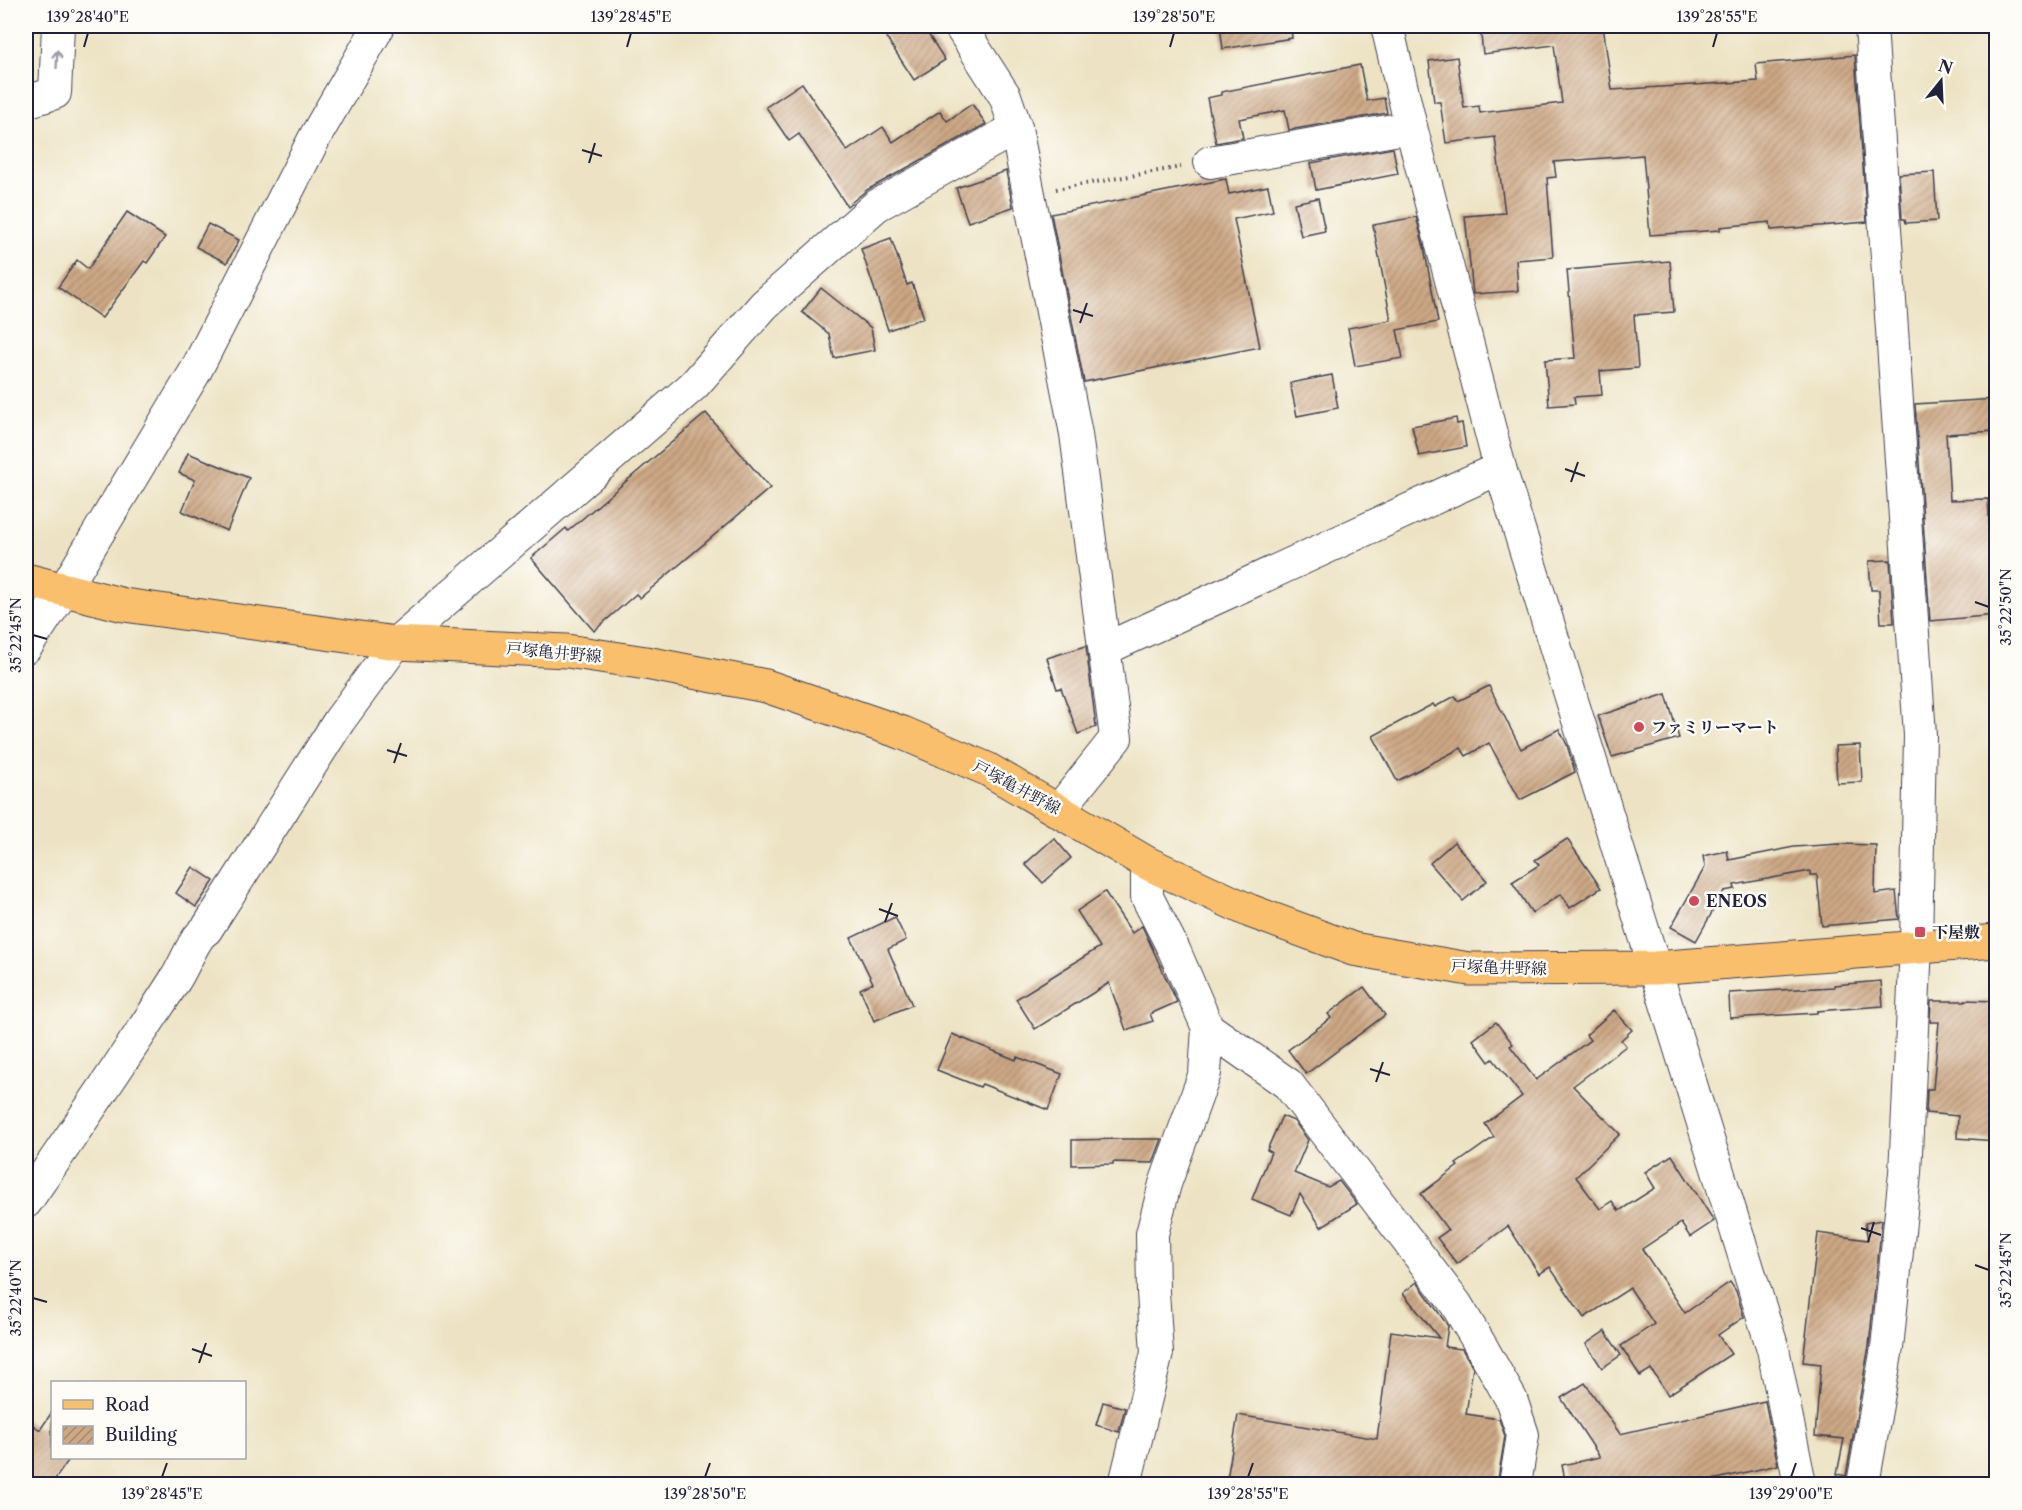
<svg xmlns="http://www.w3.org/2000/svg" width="2022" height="1510" font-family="'Libre Caslon Text','Noto Serif JP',serif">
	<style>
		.building { fill: url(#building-hatch) }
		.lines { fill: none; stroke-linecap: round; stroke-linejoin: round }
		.minor-casing { stroke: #403f50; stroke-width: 34 }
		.major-casing { stroke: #403f50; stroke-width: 35 }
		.path { stroke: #403f50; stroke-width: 4; stroke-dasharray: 1.5 4.5; stroke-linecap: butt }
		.minor { stroke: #fff; stroke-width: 32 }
		.major { stroke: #f9bf6d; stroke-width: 33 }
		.oneway { stroke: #9c9ca7 }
		.ticks { fill: none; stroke: #22223b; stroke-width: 2 }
		.poi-dot { fill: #d1495b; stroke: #fdfcf7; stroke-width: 2 }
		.labels { text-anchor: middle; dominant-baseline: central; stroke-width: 5; stroke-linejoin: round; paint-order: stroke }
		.street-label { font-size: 16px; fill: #22223b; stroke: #fdfcf7 }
		.poi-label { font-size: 16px; font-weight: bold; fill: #22223b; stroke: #fdfcf7; text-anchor: start }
		.neatline { fill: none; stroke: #22223b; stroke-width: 2 }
		.ticks-label { font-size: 15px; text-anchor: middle; fill: #22223b }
	</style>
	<defs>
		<pattern id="building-hatch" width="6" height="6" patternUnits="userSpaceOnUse" patternTransform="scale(1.5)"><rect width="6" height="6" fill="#cda885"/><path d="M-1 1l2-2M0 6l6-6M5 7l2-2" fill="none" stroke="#a6886e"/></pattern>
	</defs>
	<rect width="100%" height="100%" fill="#fdfcf7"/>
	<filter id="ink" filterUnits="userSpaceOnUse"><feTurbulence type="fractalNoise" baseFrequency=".0167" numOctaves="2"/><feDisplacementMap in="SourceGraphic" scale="12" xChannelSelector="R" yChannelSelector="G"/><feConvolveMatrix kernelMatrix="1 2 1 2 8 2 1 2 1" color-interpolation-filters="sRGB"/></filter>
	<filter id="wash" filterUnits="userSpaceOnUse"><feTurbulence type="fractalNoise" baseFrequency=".008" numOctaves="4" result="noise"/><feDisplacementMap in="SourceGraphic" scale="24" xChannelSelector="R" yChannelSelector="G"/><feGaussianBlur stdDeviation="1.35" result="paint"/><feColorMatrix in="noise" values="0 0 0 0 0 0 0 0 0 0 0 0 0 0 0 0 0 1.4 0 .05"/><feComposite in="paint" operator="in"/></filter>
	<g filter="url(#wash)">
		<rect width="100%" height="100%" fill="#ede3c4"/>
		<g id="blocks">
			<g class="building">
				<path d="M898,26H923L945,60L914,80L884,34Z"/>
				<path d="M1220,26H1291L1292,38L1223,49Z"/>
				<path d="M1480,26H1603L1612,90L1758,81L1756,64L1855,55L1867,222L1771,230L1770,222L1720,227V230L1650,235L1643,155L1554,162L1556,177L1547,178L1553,257L1516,260L1518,291L1473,294L1465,216L1505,213L1495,137L1446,143L1440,102H1434L1429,61L1457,57L1464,108L1479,106L1480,113L1562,103L1554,45L1483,54Z"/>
				<path d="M1360,65L1367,101L1384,98L1387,113L1289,130L1285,110L1239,119L1243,138L1216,143L1207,98L1221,95V92Z"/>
				<path d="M802,83L847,151L883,127L893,142L940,111L947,121L972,104L986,124L867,190L847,206L799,134L789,141L766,107Z"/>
				<path d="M1393,148L1398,174L1316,190L1311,163Z"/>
				<path d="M1006,171L1013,207L968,222L956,188Z"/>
				<path d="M1934,172L1937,221L1906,223L1905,219H1902L1899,174Z"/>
				<path d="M1226,179L1229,194L1268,186L1273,211L1234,219L1260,347L1084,382L1051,214Z"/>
				<path d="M1318,198L1325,231L1301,236L1294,203Z"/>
				<path d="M127,212L165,237L147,263L144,261L102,318L58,287L77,260L88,269Z"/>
				<path d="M1416,217L1424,247L1438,322L1397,330L1403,358L1355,366L1348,328L1391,320L1373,225Z"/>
				<path d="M208,224L239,240L227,263L196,247Z"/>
				<path d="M891,238L907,285L912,283L924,318L888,330L861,249Z"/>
				<path d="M1670,261L1674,312L1634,315L1638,368L1600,371L1602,395L1574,397L1575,404L1549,406L1545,360L1575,358L1567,270Z"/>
				<path d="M821,288L871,328L875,350L834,358L829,334L802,312Z"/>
				<path d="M1332,375L1338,408L1297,416L1290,383Z"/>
				<path d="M1996,399V431L1946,434L1950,500L1988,499L1993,585H1996V615L1930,621L1915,404Z"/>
				<path d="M706,413L770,488L640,598L636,594L594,631L531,558L566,528L568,531Z"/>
				<path d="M1456,418L1457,424L1462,423L1466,447L1419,456L1412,426Z"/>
				<path d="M188,453L249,478L227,531L182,511L195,480L179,473Z"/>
				<path d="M1890,560L1894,623H1881L1879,590H1871L1869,561Z"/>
				<path d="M1086,646L1096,727L1078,734L1061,688L1057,689L1047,658Z"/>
				<path d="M1489,686L1521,749L1559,729L1567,745L1575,772L1520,800L1489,743L1466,756L1461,748L1397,781L1373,736L1433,704L1435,707L1455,696L1458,701Z"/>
				<path d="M1666,694L1679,738L1612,757L1598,716Z"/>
				<path d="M1860,745L1862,782L1837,783L1835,746Z"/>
				<path d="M1054,838L1071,858L1043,883L1025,864Z"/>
				<path d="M1567,839L1601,888L1570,908L1561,894L1532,913L1512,882L1539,865L1535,860Z"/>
				<path d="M1454,842L1487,881L1463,901L1430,863Z"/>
				<path d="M1839,844L1876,845L1875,894L1896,891L1899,919L1822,926L1817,875H1810V871L1734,885L1735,889L1724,891L1696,941L1671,927L1705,867L1703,856L1727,851L1729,860L1794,847Z"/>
				<path d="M193,867L214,881L196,907L176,893Z"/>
				<path d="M1105,892L1132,933L1142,926L1177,1002L1150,1014L1153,1021L1126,1030L1109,983L1035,1029L1016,999L1100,947L1077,911Z"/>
				<path d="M895,917L906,940L888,949L912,1005L874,1021L860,989L873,983L851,938Z"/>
				<path d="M1881,981L1883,1006L1817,1011V1013L1730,1018L1729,993L1834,987V985Z"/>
				<path d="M1364,987L1385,1015L1306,1074L1288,1050L1331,1018L1328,1014Z"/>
				<path d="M1965,1000L1996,1001V1141L1957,1138L1958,1116L1926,1113L1927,1089H1933L1939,1022H1930L1931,1001H1965Z"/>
				<path d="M1614,1010L1632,1030L1621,1040L1626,1046L1573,1086L1620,1134L1576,1177L1600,1209L1612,1201L1619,1211L1655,1188L1645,1172L1672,1155L1714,1221L1690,1237L1681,1223L1642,1249L1685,1313L1730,1282L1736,1291L1744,1317L1718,1335L1731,1354L1668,1395L1651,1369L1640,1376L1621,1346L1654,1324L1630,1288L1584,1318L1550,1267L1539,1274L1508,1226L1457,1264L1437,1238L1448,1230L1421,1194L1458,1166L1456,1164L1494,1137L1485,1124L1522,1096L1493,1059L1489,1062L1473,1040L1496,1022L1513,1044L1510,1046L1536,1080L1590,1040L1586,1035Z"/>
				<path d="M952,1034L1016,1060L1017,1057L1062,1074L1048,1110L982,1084L980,1087L937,1070Z"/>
				<path d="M1282,1116L1294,1121L1308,1140L1294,1173L1328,1187L1339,1181L1357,1204L1321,1227L1300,1194L1291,1215L1252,1199L1271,1152L1267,1150Z"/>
				<path d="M1123,1139H1162L1153,1163L1113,1162V1164L1072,1165V1140Z"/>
				<path d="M1882,1220L1869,1346L1846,1476L1837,1474L1844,1439L1815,1436L1821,1364L1803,1362L1818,1233L1868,1240L1865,1223Z"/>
				<path d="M1417,1282L1448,1326L1445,1347L1462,1349L1473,1367L1466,1414L1499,1419L1505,1436L1497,1485H1226L1238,1415L1377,1439L1391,1331L1439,1338L1403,1293Z"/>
				<path d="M1605,1331L1621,1355L1602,1368L1586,1344Z"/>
				<path d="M1585,1383L1620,1434L1765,1401L1778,1465L1690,1485H1566L1562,1465L1600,1457L1561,1398Z"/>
				<path d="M1103,1402L1125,1408L1119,1432L1096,1425Z"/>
				<path d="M52,1412V1458H70L51,1485H26V1420L40,1430Z"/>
			</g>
		</g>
	</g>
	<g filter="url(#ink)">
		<use href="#blocks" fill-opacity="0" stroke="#403f50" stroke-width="1.5"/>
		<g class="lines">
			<g class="minor-casing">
				<g id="minor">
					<path d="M960,26L1005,96L1016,128L1076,434L1116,738L1059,810"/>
					<path d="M1387,26L1411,127L1500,468L1773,1349L1800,1484"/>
					<path d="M26,102L55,93L58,26"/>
					<path d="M1210,162L1411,127"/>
					<path d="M26,647L64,590L195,372L315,137L379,26"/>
					<path d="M1105,649L1500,468"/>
					<path d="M1147,863V897L1174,950L1208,1028L1288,1084L1456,1304L1484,1351L1511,1399L1523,1435L1515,1484"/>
					<path d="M26,1202C77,1128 127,1055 175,980C184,967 194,937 206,930L339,721L396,643L694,385L764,305L876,206L1016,128"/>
					<path d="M1125,1484L1157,1353L1153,1292L1152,1234L1165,1184L1205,1073L1208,1028"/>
					<path d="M1863,1484L1887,1348L1905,1173L1916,946L1920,735L1871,26"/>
				</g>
			</g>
			<g class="major-casing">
				<path id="major" d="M26,580L124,605L396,643L567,651L646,663L766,686L903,733L987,769L1147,863L1250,911L1353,949L1469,969L1655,968L1996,941"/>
			</g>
			<path class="path" d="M1056,189L1181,167"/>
			<use href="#minor" class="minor"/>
			<use href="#major" class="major"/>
		</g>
		<defs><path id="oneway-shaft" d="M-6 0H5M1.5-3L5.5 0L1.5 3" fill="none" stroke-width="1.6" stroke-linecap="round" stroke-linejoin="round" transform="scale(1.5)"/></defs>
		<use class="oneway" href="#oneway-shaft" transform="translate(57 59) rotate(-87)"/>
	</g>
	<path class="ticks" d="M84,47L88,33M627,47L631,33M1170,47L1174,33M1713,47L1717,33M582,150L602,156M589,163L595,143M1073,310L1093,316M1080,323L1087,303M1565,469L1585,476M1571,482L1578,462M1975,602L1989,607M33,635L47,639M387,750L407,756M394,763L401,743M879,909L898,916M885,922L892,903M1370,1069L1390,1075M1376,1082L1383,1062M1861,1228L1881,1235M1868,1242L1874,1222M1975,1265L1989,1270M33,1298L47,1302M192,1349L212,1356M199,1363L206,1343M162,1477L167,1463M705,1477L710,1463M1248,1477L1253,1463M1791,1477L1796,1463"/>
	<g class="poi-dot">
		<circle cx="1639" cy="727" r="6"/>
		<circle cx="1694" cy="901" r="6"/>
		<rect x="1914" y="926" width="12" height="12" rx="3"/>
	</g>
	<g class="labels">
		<g class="street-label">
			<text transform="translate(554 652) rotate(5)">戸塚亀井野線</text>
			<text transform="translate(1017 787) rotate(28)">戸塚亀井野線</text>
			<text transform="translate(1499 967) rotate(2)">戸塚亀井野線</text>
		</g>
		<g class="poi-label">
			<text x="1651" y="727">ファミリーマート</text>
			<text x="1706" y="901">ENEOS</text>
			<text x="1932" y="932">下屋敷</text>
		</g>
	</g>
	<rect width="2022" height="1510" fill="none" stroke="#fdfcf7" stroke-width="66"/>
	<rect x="51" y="1381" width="195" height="78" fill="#fdfcf7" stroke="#a5a5ac" stroke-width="1.5"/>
	<rect x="63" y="1400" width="30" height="9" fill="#f9bf6d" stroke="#a5a5ac" stroke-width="1.5"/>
	<text x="105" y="1411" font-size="18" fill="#22223b">Road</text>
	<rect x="63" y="1426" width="30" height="18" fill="url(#building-hatch)" stroke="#a5a5ac" stroke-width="1.5"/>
	<text x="105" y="1441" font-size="18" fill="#22223b">Building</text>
	<g transform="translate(1941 81) rotate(18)" stroke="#fdfcf7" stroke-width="4.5" paint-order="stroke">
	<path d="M0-4.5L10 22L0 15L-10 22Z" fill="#22223b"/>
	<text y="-9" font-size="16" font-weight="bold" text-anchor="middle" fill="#22223b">N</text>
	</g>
	<rect x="33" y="33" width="1956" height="1444" class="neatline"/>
	<g class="ticks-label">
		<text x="88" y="22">139°28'40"E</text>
		<text x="631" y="22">139°28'45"E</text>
		<text x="1174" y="22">139°28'50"E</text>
		<text x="1717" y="22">139°28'55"E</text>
		<text transform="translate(2006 607) rotate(-90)" y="5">35°22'50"N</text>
		<text transform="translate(16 635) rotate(-90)" y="5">35°22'45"N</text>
		<text transform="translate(2006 1270) rotate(-90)" y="5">35°22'45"N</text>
		<text transform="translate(16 1298) rotate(-90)" y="5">35°22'40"N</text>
		<text x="162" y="1499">139°28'45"E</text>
		<text x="705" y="1499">139°28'50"E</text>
		<text x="1248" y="1499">139°28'55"E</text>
		<text x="1791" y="1499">139°29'00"E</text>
	</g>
</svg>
